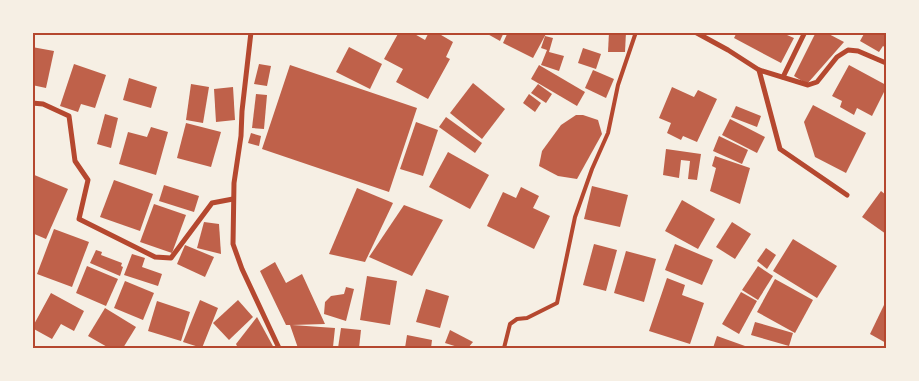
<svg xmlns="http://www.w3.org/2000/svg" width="919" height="381" font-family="Poppins,sans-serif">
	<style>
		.building { fill: #bf614a }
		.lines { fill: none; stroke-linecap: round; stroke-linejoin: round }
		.service { stroke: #b5482f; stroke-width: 4 }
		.minor { stroke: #b5482f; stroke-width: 5 }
		.neatline { fill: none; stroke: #b5482f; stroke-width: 2 }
	</style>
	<rect width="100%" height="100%" fill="#f6efe4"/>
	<g class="building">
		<path d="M399,32H411L425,40L429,32H436L453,42L446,57L450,59L428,99L396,82L403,69L384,59Z"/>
		<path d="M484,32H504L500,41Z"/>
		<path d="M508,32H547L533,58L503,43Z"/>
		<path d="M609,32H626L625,52H608Z"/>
		<path d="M737,32H789L787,35L794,38L781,63L734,38Z"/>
		<path d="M816,32H825L844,42L807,84L794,76Z"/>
		<path d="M865,32H886V48L883,46L879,52L860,41Z"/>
		<path d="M545,36L553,38L549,52L564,56L559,71L541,65L547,50L541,48Z"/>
		<path d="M32,47L54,51L46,88L32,85Z"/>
		<path d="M349,47L382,64L370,89L336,72Z"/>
		<path d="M583,48L601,54L596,69L578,63Z"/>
		<path d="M74,64L106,75L95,108L81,104L78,112L60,106Z"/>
		<path d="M259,64L271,66L267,86L254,84Z"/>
		<path d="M290,65L417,108L389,192L262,149Z"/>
		<path d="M539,65L585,92L577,106L531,79Z"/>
		<path d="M849,65L886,85V88L872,116L857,108L854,115L840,107L842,101L832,96Z"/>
		<path d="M593,70L614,79L606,98L585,88Z"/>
		<path d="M129,78L157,87L151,108L123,100Z"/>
		<path d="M473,83L505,109L482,139L450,113Z"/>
		<path d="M191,84L209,87L203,123L186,120Z"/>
		<path d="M538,84L552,94L546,103L531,93Z"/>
		<path d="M233,87L235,120L216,122L214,89Z"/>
		<path d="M672,87L694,97L698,90L717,99L697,142L683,136L681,140L667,133L671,123L659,118Z"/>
		<path d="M256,94L267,95L264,129L252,128Z"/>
		<path d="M529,94L541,103L535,112L523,103Z"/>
		<path d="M813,105L866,133L846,173L815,157L804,122Z"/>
		<path d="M736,106L761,116L757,127L731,117Z"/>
		<path d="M105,114L118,118L111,148L97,144Z"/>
		<path d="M576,115H583L598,120L602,134L577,179L558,176L539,166L542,151L561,125Z"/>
		<path d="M446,117L482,143L475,153L439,127Z"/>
		<path d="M730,119L765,137L757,153L722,135Z"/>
		<path d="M416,122L438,130L423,176L400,169Z"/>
		<path d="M186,123L221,132L211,167L177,158Z"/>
		<path d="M151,127L168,132L156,175L119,164L128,132L147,137Z"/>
		<path d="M251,133L261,136L259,146L248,143Z"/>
		<path d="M719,136L748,150L742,164L713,151Z"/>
		<path d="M666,149L701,154L697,180L688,179L690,161L681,160L679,178L663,175Z"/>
		<path d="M448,152L489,175L470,209L429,187Z"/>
		<path d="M715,156L750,168L740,204L710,191L716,168L712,166Z"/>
		<path d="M32,174L68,189L46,239L32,233Z"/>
		<path d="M114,180L153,194L140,231L100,217Z"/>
		<path d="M164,185L199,196L194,212L159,201Z"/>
		<path d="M592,186L628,195L620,227L584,219Z"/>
		<path d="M521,187L539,196L533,208L550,216L534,249L487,226L503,192L516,198Z"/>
		<path d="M357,188L393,203L365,262L329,254Z"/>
		<path d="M881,191L886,195V234L862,217Z"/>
		<path d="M682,200L715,219L698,249L665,231Z"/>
		<path d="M154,204L186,215L172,253L140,242Z"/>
		<path d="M404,205L443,220L412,276L369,257Z"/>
		<path d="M204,222L219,224L221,254L197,248Z"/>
		<path d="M732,222L751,234L735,259L716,247Z"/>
		<path d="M54,229L89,242L72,287L37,274Z"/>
		<path d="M793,239L837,266L817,298L773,271Z"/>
		<path d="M594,244L617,250L606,291L583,285Z"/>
		<path d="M675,244L713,260L702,285L665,270Z"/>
		<path d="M185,245L214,257L205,277L177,264Z"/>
		<path d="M766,248L776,255L767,269L757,261Z"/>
		<path d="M96,250L102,252L101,255L122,263L121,266L123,267L120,276L90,263Z"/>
		<path d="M626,251L656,259L644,302L614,293Z"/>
		<path d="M132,254L145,258L142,267L162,274L158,286L124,275Z"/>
		<path d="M275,262L286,283L302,274L325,324L292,325L335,328L333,347L298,348L290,325H286L260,271Z"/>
		<path d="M87,266L118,279L106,306L76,293Z"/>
		<path d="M758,266L773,276L758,300L742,290Z"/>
		<path d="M367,276L397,281L390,325L360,320Z"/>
		<path d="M667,278L685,285L682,295L704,303L690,344L649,331Z"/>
		<path d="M775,279L813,300L795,333L757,312Z"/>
		<path d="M125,281L154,293L143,320L114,308Z"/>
		<path d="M346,287L354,289L346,321L324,314L325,302L331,296L344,294Z"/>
		<path d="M426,289L449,296L440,328L416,322Z"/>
		<path d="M741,292L757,301L739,334L722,324Z"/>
		<path d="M51,293L84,311L74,331L61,324L52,339L32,328Z"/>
		<path d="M200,300L218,308L202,348L183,342Z"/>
		<path d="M238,300L253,317L229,340L213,323Z"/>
		<path d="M157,301L190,312L181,341L148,331Z"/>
		<path d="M884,305L886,306V343L870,334Z"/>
		<path d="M105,308L136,327L123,348H109L88,336Z"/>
		<path d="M257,317L274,348H238L236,344Z"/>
		<path d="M755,322L793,333L789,346L751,335Z"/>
		<path d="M341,328L361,330L359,348H338Z"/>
		<path d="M450,330L473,342L468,348H461L445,343Z"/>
		<path d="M407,335L432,340L431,348H405Z"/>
		<path d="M717,336L745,346V348H713Z"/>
	</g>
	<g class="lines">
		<path class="service" d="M504,348L510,324L517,319L527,318L557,303L575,217L592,169L608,133L618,85L636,32"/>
		<g class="minor">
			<path d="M251,32L242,111L241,136L234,183L233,244L242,269L279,348"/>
			<path d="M695,32L728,50L759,70L808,85L817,82L837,57L848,50L858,51L886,63"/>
			<path d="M759,70L780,149L847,195"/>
			<path d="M783,77L805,32"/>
			<path d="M32,103L43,104L69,116L75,161L88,180L79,219L155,257L171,258L212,203L233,199"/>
		</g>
	</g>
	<rect width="919" height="381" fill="none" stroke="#f6efe4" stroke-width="68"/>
	<rect x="34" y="34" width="851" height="313" class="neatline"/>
</svg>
